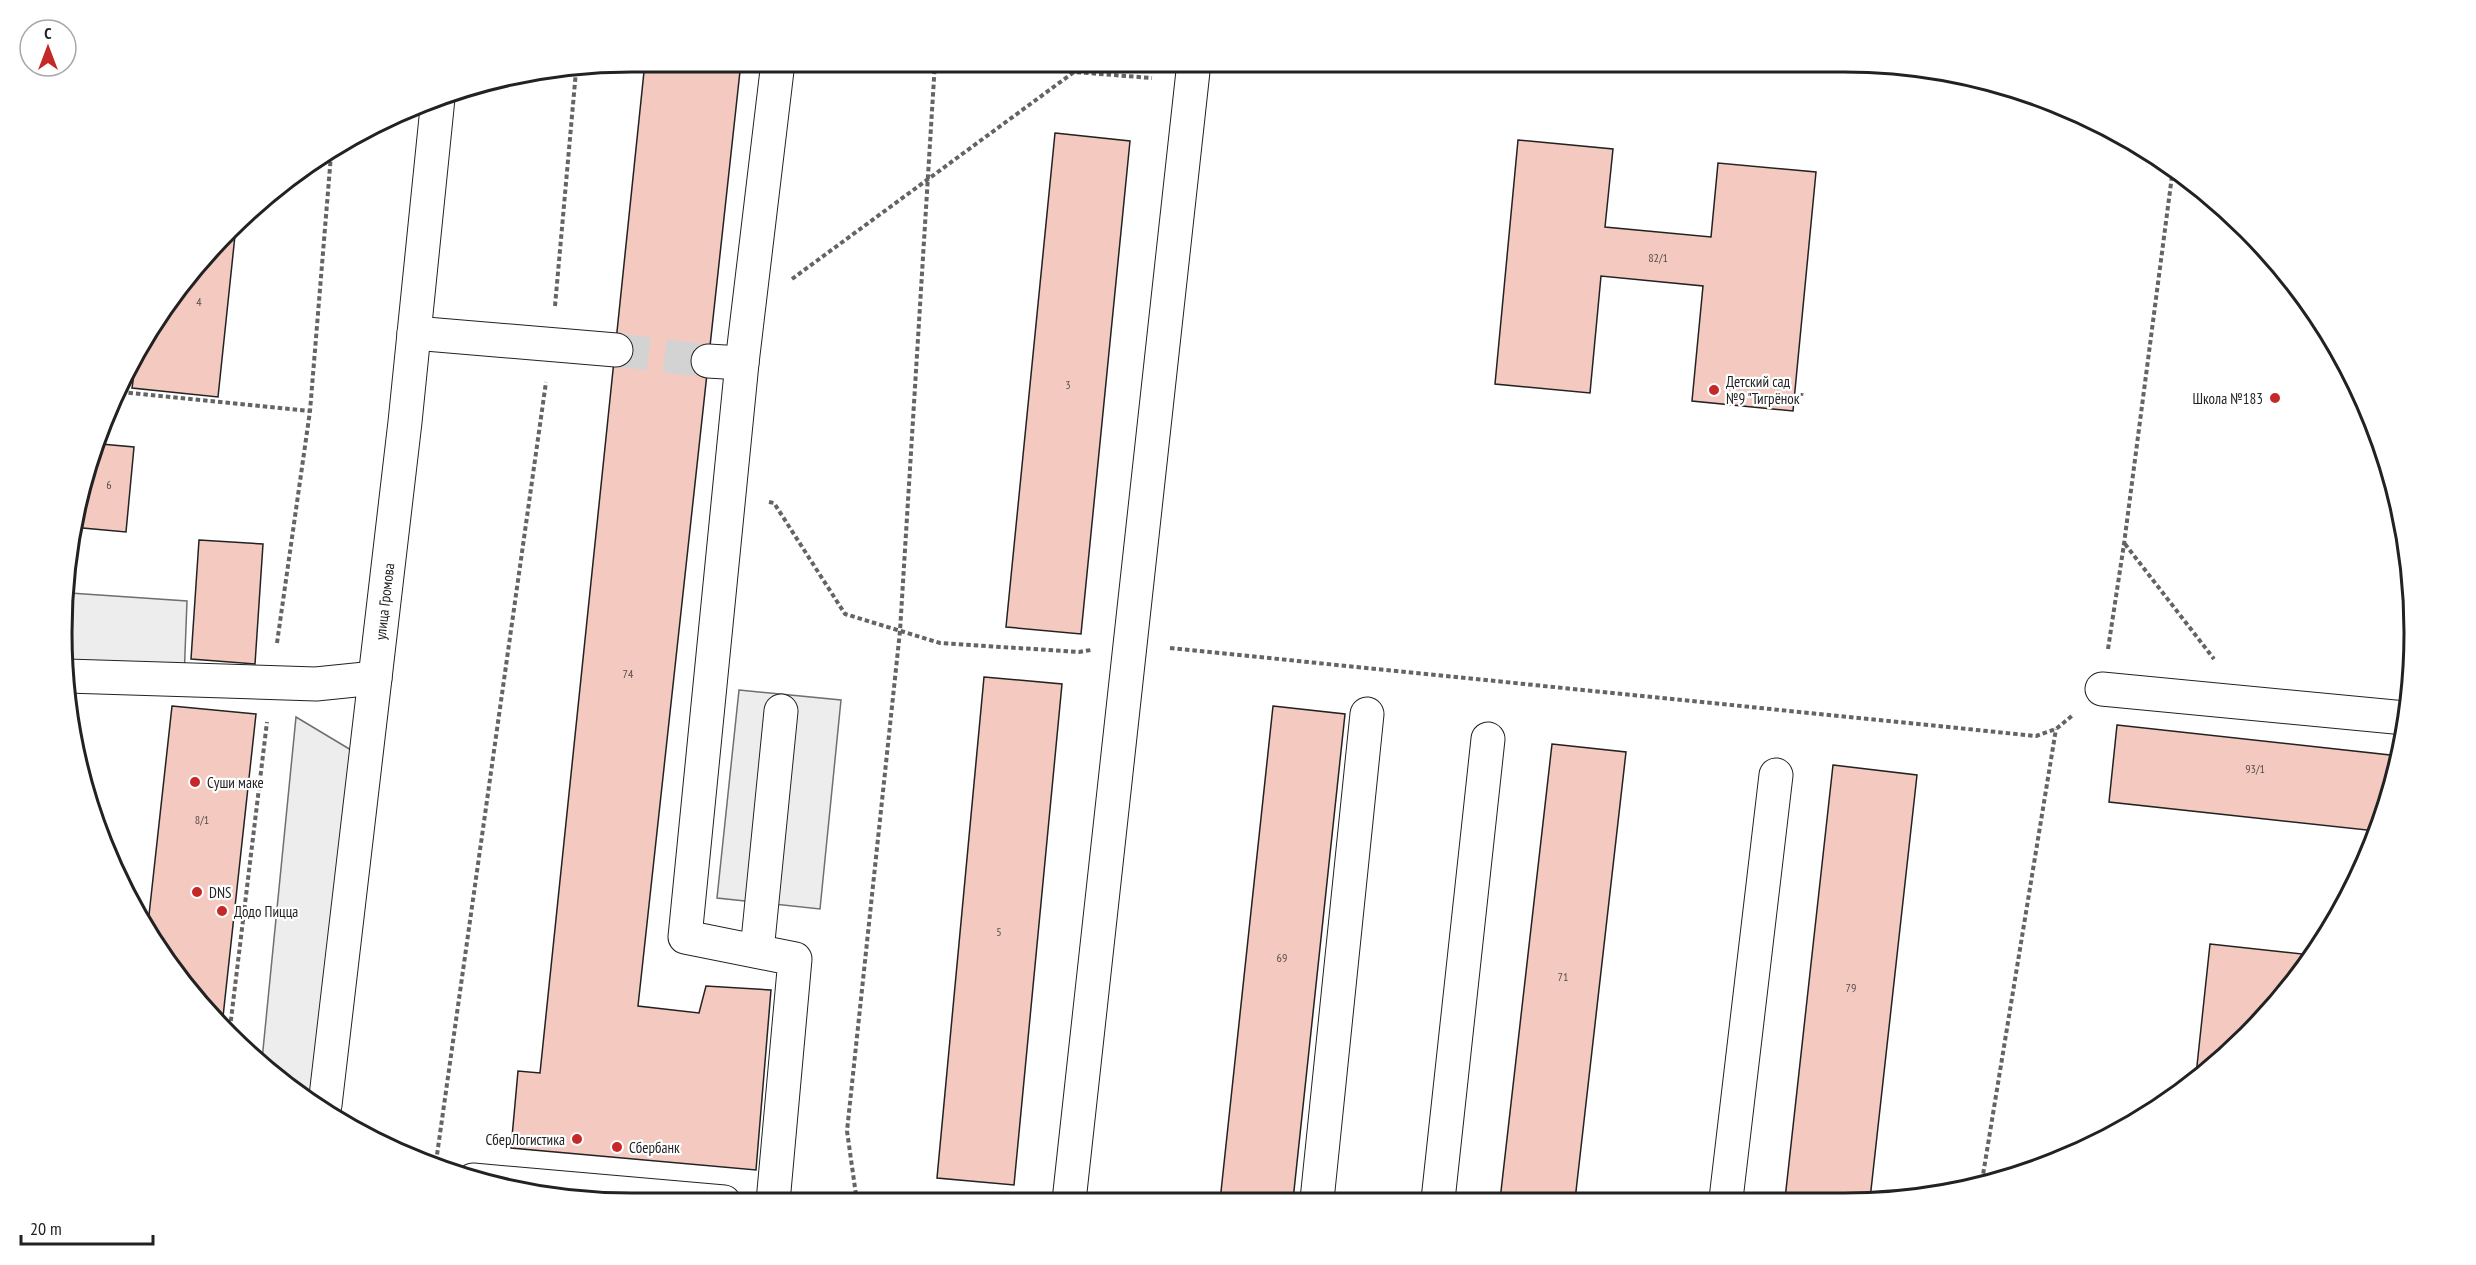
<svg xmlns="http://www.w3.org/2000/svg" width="2476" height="1265" font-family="'PT Sans Narrow',sans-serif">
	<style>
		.parking { fill: #ededed; stroke: #6f6f6f; stroke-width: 1.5 }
		.building { fill: #f3c9c0; stroke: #222; stroke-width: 1.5 }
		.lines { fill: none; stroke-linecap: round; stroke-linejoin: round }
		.minor-tunnel { stroke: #d3d3d3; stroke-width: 33; stroke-dasharray: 33 16; stroke-linecap: butt }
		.minor-casing { stroke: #222; stroke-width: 35 }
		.path { stroke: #646464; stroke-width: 4; stroke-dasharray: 4.5 3; stroke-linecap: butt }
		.minor { stroke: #fff; stroke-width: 33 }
		.poi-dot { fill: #c62828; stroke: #fff; stroke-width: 2 }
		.labels { text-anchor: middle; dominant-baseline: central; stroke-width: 4.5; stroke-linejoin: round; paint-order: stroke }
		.number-label { font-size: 12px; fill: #564c4a }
		.poi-label { font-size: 15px; fill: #222; stroke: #fff; text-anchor: start }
		.street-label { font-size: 15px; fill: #222; stroke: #fff }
		.rim { fill: none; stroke: #222; stroke-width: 3 }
	</style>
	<rect width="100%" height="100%" fill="#fff"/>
	<g class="parking">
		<path d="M70,593L187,601L184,679L67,676Z"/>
		<path d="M739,690L841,700L820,909L717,898Z"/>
		<path d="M296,717L366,759L325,1105L262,1060Z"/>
	</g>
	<g class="building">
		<path d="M645,62H741L638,1006L699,1013L706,986L771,990L756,1170L511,1148L518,1071L540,1073Z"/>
		<path d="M1055,133L1130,141L1081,634L1006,627Z"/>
		<path d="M1518,140L1613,149L1605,227L1711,237L1718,163L1816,172L1793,411L1692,401L1703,286L1601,276L1590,393L1495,384Z"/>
		<path d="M236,226L218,397L132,388L138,347L203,256Z"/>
		<path d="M101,444L134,447L126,532L72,527L73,521Z"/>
		<path d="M199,540L263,544L255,664L191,659Z"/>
		<path d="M984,677L1062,684L1014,1185L937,1178Z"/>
		<path d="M172,706L256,714L222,1026L148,924Z"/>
		<path d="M1273,706L1345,714L1293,1200L1220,1201Z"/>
		<path d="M2117,725L2399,756L2395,780L2376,831L2109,802Z"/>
		<path d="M1552,744L1626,752L1575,1200H1500Z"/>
		<path d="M1833,765L1917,775L1870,1199H1785Z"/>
		<path d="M2210,944L2312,955L2296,980L2201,1075H2196Z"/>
	</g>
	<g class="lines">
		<path class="minor-tunnel" d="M616,350L708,361"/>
		<g class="minor-casing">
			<g id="minor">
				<path d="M414,333L616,350"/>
				<path d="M708,361L742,363"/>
				<path d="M67,676L316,684L375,678"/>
				<path d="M2102,689L2405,718"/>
				<path d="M757,951L781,711"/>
				<path id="s1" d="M325,1105L405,422L438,98"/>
				<path d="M473,1180L724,1202"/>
				<path d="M1726,1199L1776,775"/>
				<path d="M1317,1200L1367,714"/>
				<path d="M1438,1200L1488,739"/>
				<path d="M1069,1201L1194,62"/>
				<path d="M773,1202L795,959L685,937L742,363L778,62"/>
			</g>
		</g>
		<g class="path">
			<path d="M792,279L1074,72L1152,78"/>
			<path d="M555,306L576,71"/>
			<path d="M121,392L310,411"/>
			<path d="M769,502L774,503L845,614L940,643L1079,652L1091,650"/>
			<path d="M2125,544L2214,659"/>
			<path d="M277,643L310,411L331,155"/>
			<path d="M1170,648L2036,736L2056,729L2073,715"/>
			<path d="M2108,649L2124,544L2173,168"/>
			<path d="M229,1036L267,722"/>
			<path d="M436,1162L546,382"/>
			<path d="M1982,1181L2056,729"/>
			<path d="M857,1202L847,1131L900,631L935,62"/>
		</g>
		<use href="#minor" class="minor"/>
	</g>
	<g class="poi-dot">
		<circle cx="1714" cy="390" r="6"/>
		<circle cx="2275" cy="398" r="6"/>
		<circle cx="195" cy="782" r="6"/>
		<circle cx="197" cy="892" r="6"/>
		<circle cx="222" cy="911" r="6"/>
		<circle cx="577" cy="1139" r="6"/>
		<circle cx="617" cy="1147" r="6"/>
	</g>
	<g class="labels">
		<g class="number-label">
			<text x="1658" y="257">82/1</text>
			<text x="199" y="301">4</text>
			<text x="1068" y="384">3</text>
			<text x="109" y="484">6</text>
			<text x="628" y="673">74</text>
			<text x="2255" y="768">93/1</text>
			<text x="202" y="819">8/1</text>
			<text x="999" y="931">5</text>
			<text x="1282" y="957">69</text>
			<text x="1563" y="976">71</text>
			<text x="1851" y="987">79</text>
		</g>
		<g class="poi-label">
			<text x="1726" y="381">Детский сад<tspan x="1726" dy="17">№9 "Тигрёнок"</tspan></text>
			<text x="2263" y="398" text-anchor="end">Школа №183</text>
			<text x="207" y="782">Суши маке</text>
			<text x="209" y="892">DNS</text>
			<text x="234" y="911">Додо Пицца</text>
			<text x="565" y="1139" text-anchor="end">СберЛогистика</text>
			<text x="629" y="1147">Сбербанк</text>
		</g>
		<g class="street-label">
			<text stroke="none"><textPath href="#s1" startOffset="507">улица Громова</textPath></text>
		</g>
	</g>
	<path d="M0 0H2476V1265H0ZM632 72H1844A560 560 0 0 1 2404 632V633A560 560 0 0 1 1844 1193H632A560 560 0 0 1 72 633V632A560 560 0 0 1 632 72Z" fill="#fff" fill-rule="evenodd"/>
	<path class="rim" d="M632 72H1844A560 560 0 0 1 2404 632V633A560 560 0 0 1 1844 1193H632A560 560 0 0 1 72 633V632A560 560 0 0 1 632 72Z"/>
	<g transform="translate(48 48)"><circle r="28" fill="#ffffff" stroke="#a7a7a7" stroke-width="1.5"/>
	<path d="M0-4.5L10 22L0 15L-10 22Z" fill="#c62828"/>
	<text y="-9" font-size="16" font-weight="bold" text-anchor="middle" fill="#222222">С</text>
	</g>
	<path d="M21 1235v9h132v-9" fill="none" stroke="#222222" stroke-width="3"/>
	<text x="30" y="1235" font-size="18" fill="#222222" stroke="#ffffff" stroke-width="4.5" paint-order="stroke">20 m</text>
</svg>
